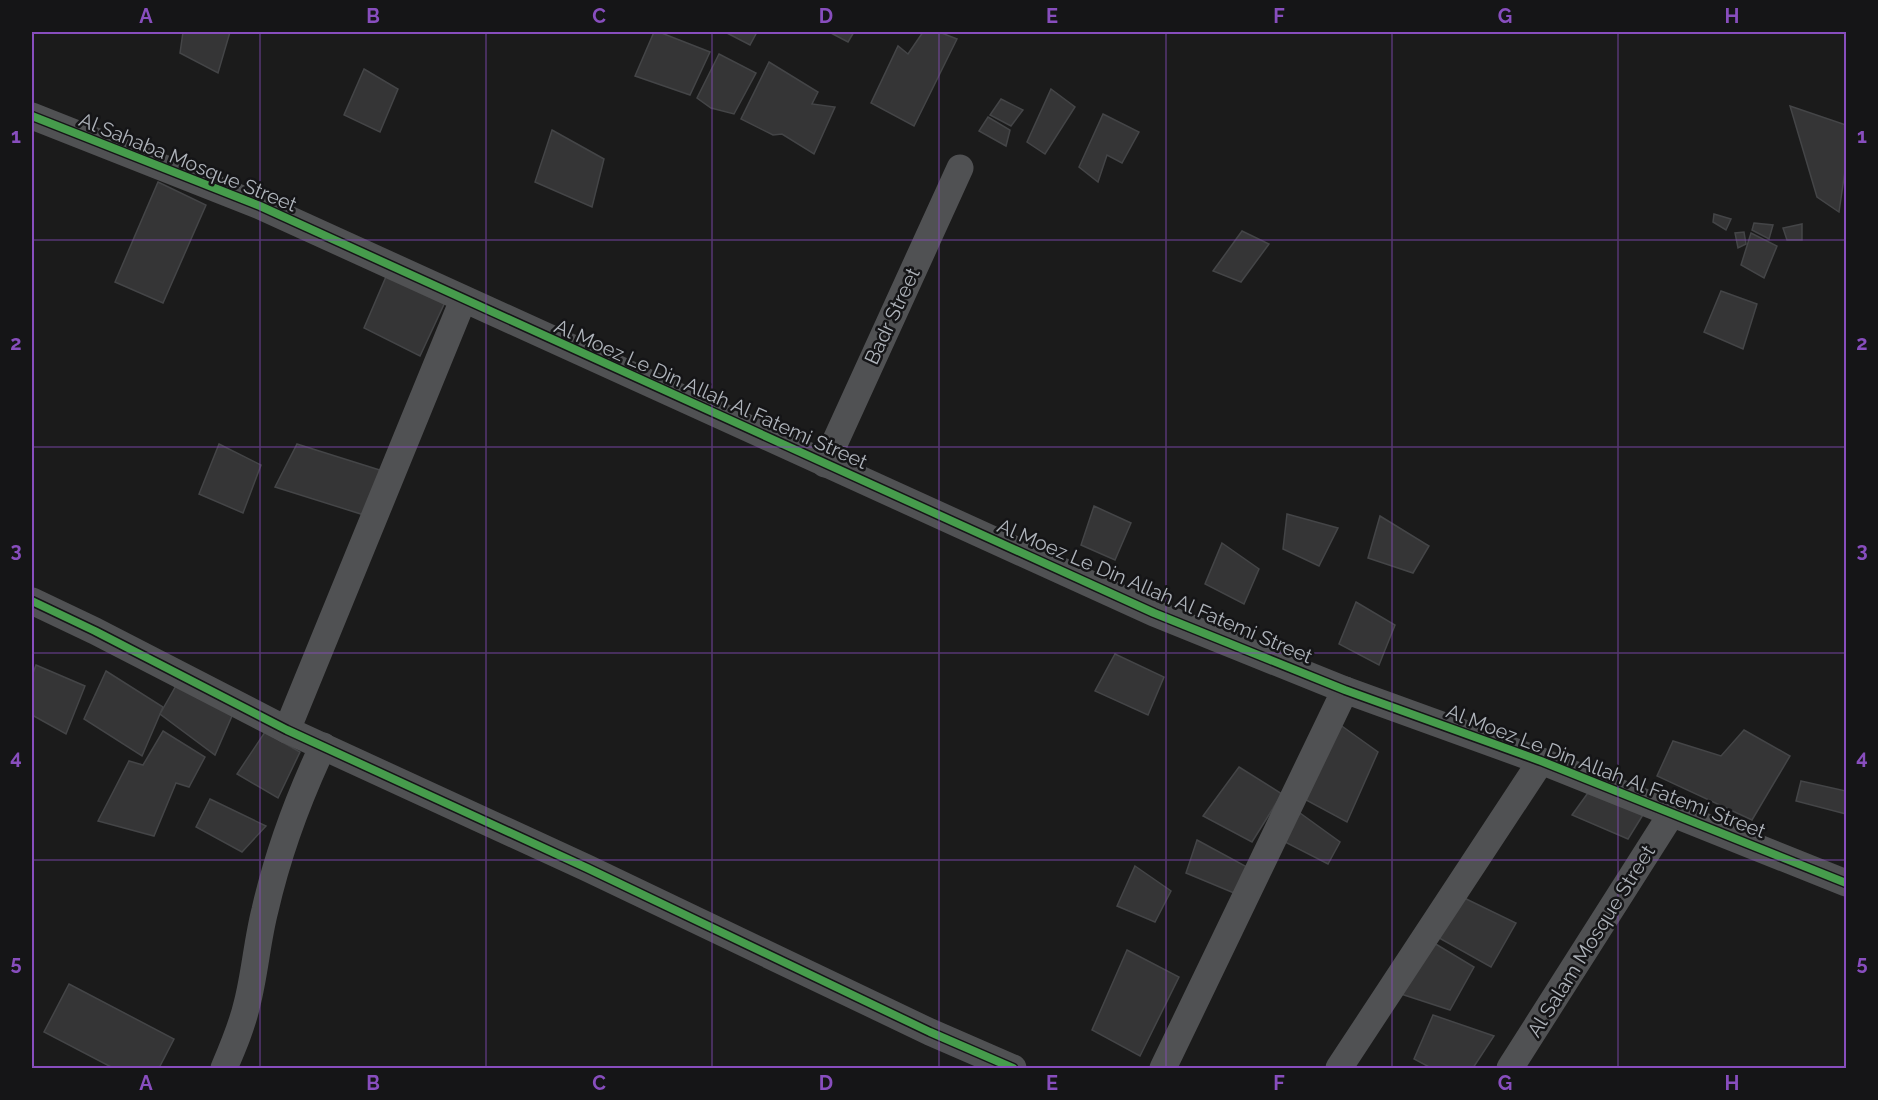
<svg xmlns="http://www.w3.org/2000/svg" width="1878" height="1100" font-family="Raleway,sans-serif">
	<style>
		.building { fill: #353536; stroke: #444547; stroke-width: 1.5 }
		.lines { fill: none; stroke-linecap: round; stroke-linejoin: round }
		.minor { stroke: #505153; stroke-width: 27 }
		.cycleway-casing { stroke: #151517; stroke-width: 11 }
		.cycleway { stroke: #469c4c; stroke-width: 8 }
		.grid { fill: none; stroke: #884ebe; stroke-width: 1.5; stroke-opacity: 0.55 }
		.labels { text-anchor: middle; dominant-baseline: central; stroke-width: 5; stroke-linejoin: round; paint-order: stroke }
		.street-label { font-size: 20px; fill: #aeb3ba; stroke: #151517 }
		.neatline { fill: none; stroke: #884ebe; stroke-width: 2 }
		.grid-label { font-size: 20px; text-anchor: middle; font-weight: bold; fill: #884ebe }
	</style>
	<rect width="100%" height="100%" fill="#1b1b1b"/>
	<g class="building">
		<path d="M183,32H230L218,73L180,53Z"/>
		<path d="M654,32H659L710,52L690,95L635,76Z"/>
		<path d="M725,32H757L750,45Z"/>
		<path d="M829,32H854L848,42Z"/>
		<path d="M923,32H939L957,39L914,126L871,103L898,46L908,54Z"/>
		<path d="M719,54L756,73L734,114L711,108L697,98Z"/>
		<path d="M769,62L818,92L812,104L835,107L814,154L782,134L773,135L741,119Z"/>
		<path d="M364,69L398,89L380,132L344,115Z"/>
		<path d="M1051,89L1075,107L1045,154L1027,142Z"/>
		<path d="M1001,99L1023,110L1011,126L990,115Z"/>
		<path d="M1790,106L1846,125V164L1839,212L1817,197Z"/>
		<path d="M1103,114L1139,132L1122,163L1107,155L1098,182L1079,167Z"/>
		<path d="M988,117L1010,130L1006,146L979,131Z"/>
		<path d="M552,130L604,159L592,207L535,182Z"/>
		<path d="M158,182L206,205L163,303L115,282Z"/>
		<path d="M1714,214L1731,219L1726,230L1713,222Z"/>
		<path d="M1754,223L1773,225L1769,239L1752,230Z"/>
		<path d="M1802,224V240H1787L1783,228Z"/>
		<path d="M1242,231L1269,244L1241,282L1213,271Z"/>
		<path d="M1744,232L1746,244L1738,248L1735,233Z"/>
		<path d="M1751,233L1777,246L1764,278L1741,265Z"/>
		<path d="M388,272L446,300L420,356L364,328Z"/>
		<path d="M1721,291L1757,304L1743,349L1704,332Z"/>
		<path d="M219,444L261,465L243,513L199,494Z"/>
		<path d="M297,444L386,472L364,515L275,487Z"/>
		<path d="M1094,506L1131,523L1115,560L1081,545Z"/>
		<path d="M1287,514L1338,528L1319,566L1283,549Z"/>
		<path d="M1380,516L1429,546L1413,573L1368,558Z"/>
		<path d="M1222,543L1259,569L1244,604L1205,584Z"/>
		<path d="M1356,602L1395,625L1379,665L1339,644Z"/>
		<path d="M1115,654L1164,677L1148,715L1095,691Z"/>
		<path d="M36,665L85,686L66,734L32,715V676Z"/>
		<path d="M106,671L163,707L142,756L84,719Z"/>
		<path d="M182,675L235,709L215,755L160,714Z"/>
		<path d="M1339,724L1378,752L1347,822L1295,794Z"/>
		<path d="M1744,730L1790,756L1752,820L1657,776L1673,741L1721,756Z"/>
		<path d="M163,731L205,757L189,787L176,783L154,836L98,821L129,761L143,765Z"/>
		<path d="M265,732L300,752L278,798L237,774Z"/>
		<path d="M1239,767L1282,794L1252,842L1203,816Z"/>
		<path d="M1603,772L1654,797L1628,839L1572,815Z"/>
		<path d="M1801,781L1846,791V814L1796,801Z"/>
		<path d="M210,799L266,826L242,852L196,827Z"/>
		<path d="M1300,813L1340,842L1328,864L1283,841Z"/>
		<path d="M1197,840L1247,867L1234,893L1186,873Z"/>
		<path d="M1135,866L1171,891L1155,922L1117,906Z"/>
		<path d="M1458,895L1516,923L1491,967L1432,934Z"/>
		<path d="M1429,940L1474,967L1450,1010L1398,993Z"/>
		<path d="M1127,950L1179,977L1140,1056L1092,1030Z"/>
		<path d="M69,984L174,1039L159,1068H113L44,1032Z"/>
		<path d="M1433,1015L1494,1036L1473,1068H1431L1414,1059Z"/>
	</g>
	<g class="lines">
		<g class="minor">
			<path d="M32,116L260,206L1154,613L1345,690L1541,761L1846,883"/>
			<path d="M825,464L960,168"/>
			<path d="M32,601L95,631L287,730L587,868L930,1032L1013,1068"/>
			<path d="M287,730L463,300"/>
			<path d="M224,1068C233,1047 242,1026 247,1004C255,973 257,941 265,910C278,853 298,799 323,746"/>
			<path d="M1163,1068L1345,690"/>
			<path d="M1339,1068L1541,761"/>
			<path d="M1510,1068L1672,813"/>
		</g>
		<g class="cycleway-casing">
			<g id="cycleway">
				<path d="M32,116L260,206L1154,613L1345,690L1541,761L1846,883"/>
				<path d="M32,601L95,631L287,730L587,868L930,1032L1013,1068"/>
			</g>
		</g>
		<use href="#cycleway" class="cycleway"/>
	</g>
	<path class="grid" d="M260,32V1068M486,32V1068M712,32V1068M939,32V1068M1166,32V1068M1392,32V1068M1618,32V1068M32,240H1846M32,447H1846M32,653H1846M32,860H1846"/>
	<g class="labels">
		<g class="street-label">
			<text transform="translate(188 162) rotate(22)">Al Sahaba Mosque Street</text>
			<text transform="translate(892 316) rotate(-65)">Badr Street</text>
			<text transform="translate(711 394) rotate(24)">Al Moez Le Din Allah Al Fatemi Street</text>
			<text transform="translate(1155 591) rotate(23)">Al Moez Le Din Allah Al Fatemi Street</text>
			<text transform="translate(1606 771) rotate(21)">Al Moez Le Din Allah Al Fatemi Street</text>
			<text transform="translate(1591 941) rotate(-58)">Al Salam Mosque Street</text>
		</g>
	</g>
	<rect width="1878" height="1100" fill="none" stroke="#151517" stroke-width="66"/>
	<rect x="33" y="33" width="1812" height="1034" class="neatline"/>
	<g class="grid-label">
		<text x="146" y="23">A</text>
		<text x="373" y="23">B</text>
		<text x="599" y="23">C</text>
		<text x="826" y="23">D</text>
		<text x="1052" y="23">E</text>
		<text x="1279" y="23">F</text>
		<text x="1505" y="23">G</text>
		<text x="1732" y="23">H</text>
		<text x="16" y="143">1</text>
		<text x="1862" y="143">1</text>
		<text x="16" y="350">2</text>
		<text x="1862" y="350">2</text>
		<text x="16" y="557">3</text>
		<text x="1862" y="557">3</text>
		<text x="16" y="764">4</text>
		<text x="1862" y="764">4</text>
		<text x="16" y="970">5</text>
		<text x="1862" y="970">5</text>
		<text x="146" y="1090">A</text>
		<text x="373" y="1090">B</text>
		<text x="599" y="1090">C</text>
		<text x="826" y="1090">D</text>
		<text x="1052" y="1090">E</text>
		<text x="1279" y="1090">F</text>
		<text x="1505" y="1090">G</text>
		<text x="1732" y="1090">H</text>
	</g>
</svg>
